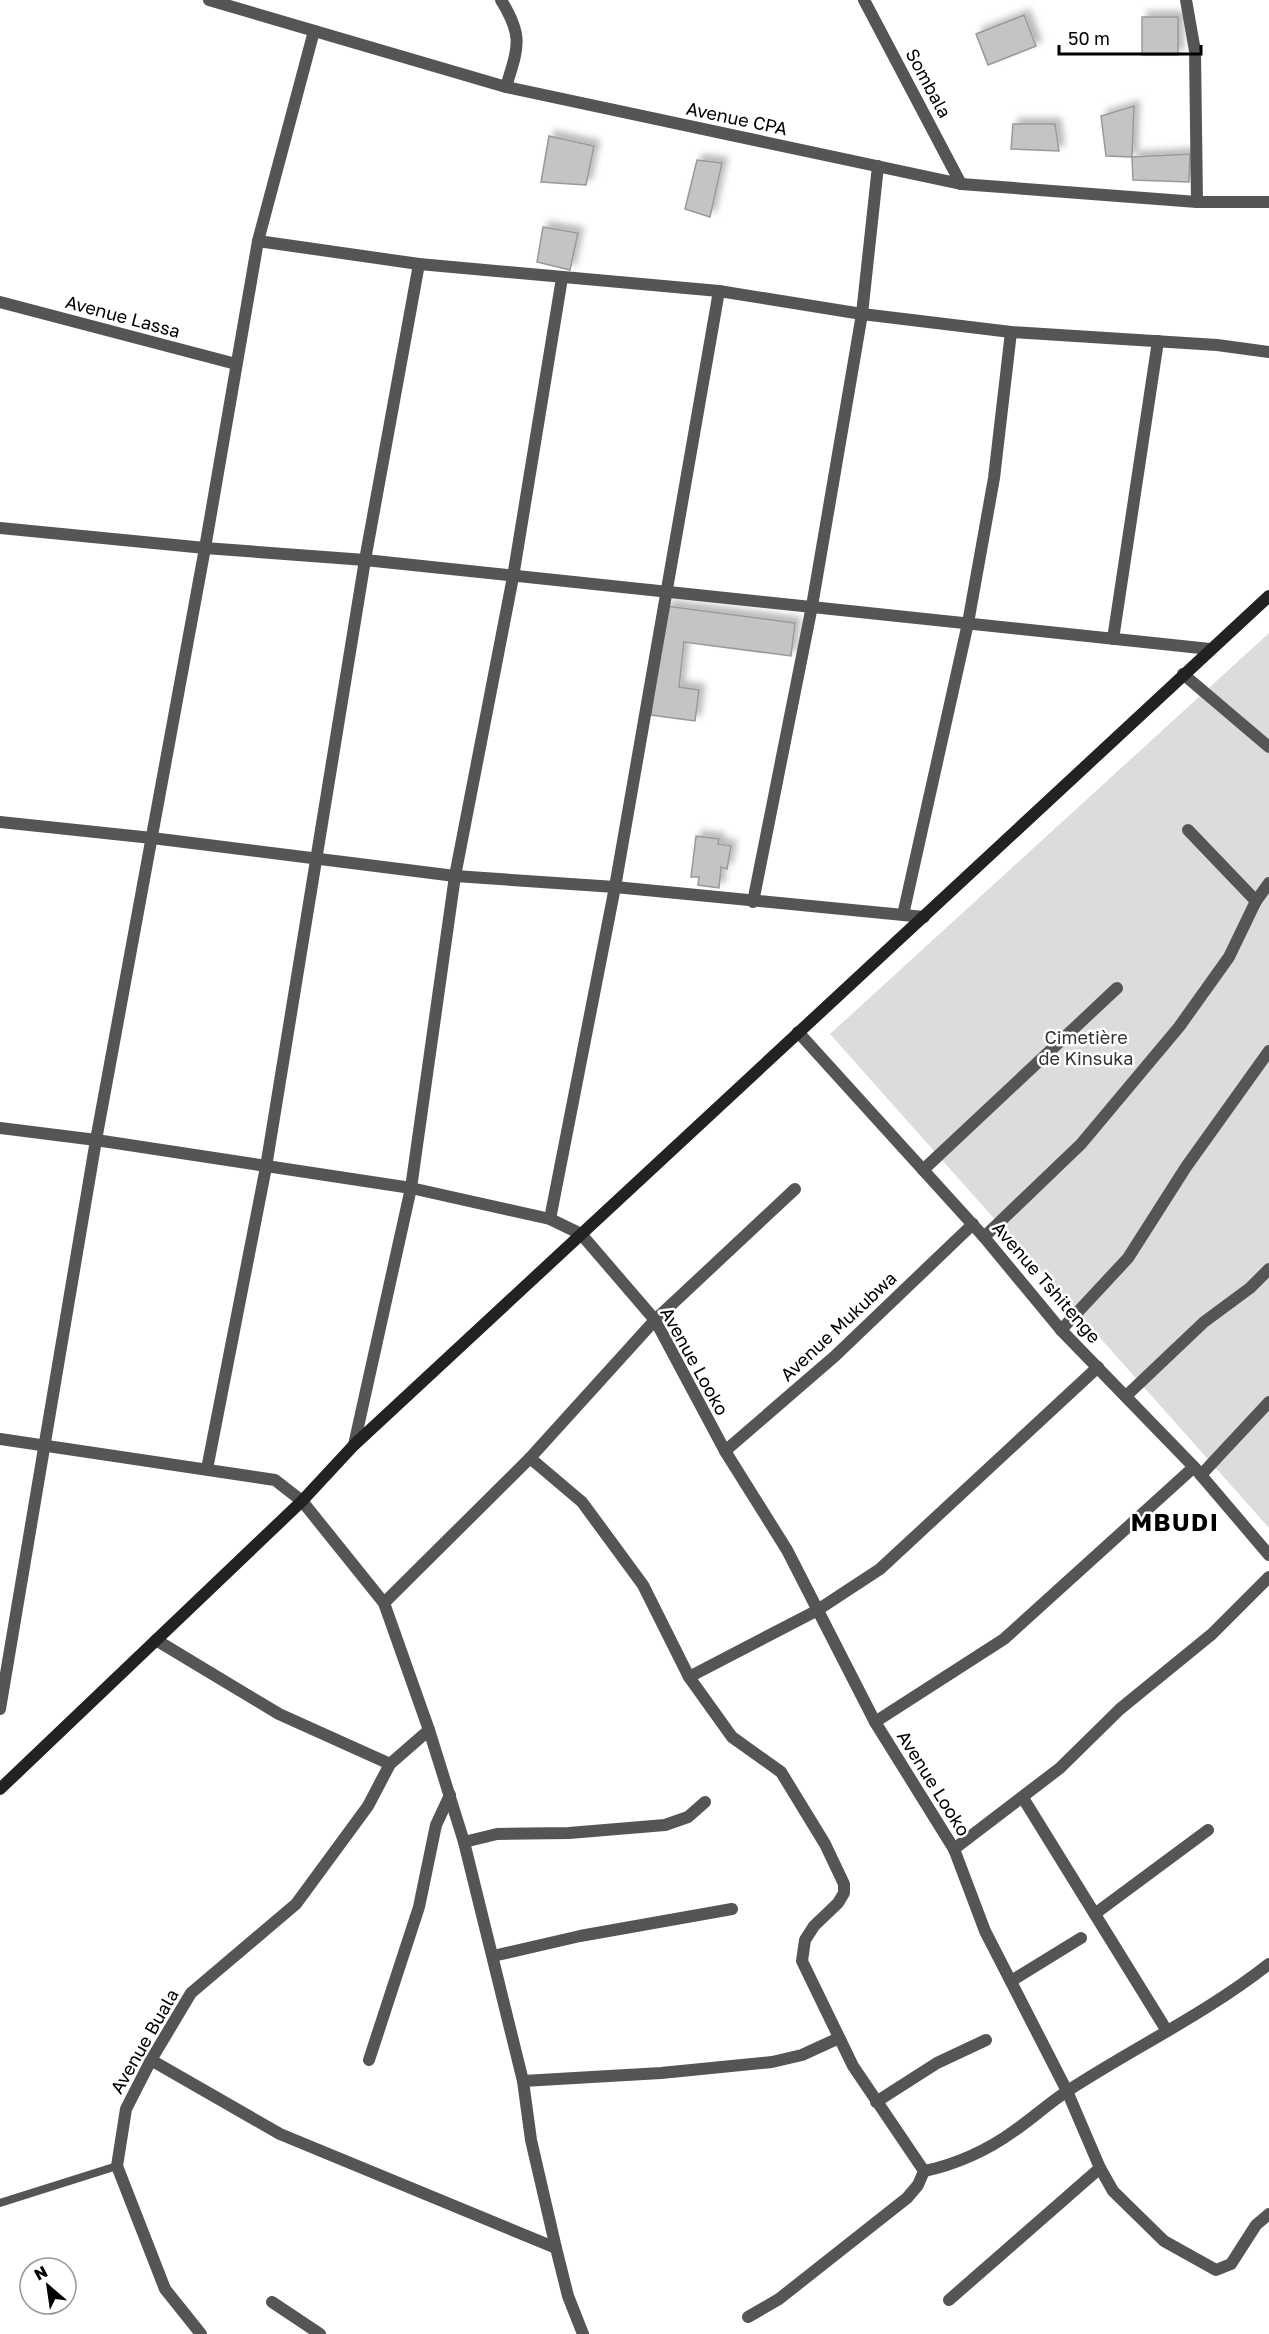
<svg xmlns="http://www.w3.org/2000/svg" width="1269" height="2334" font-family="'Golos Text',sans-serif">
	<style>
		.green { fill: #dcdcdc }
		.building { fill: #c4c4c4; stroke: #999; stroke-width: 1.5; filter: url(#shadow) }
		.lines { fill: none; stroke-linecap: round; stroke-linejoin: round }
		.lane { stroke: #555; stroke-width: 8 }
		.street { stroke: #555; stroke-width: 12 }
		.secondary { stroke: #222; stroke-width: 12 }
		.labels { text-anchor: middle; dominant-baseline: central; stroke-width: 5; stroke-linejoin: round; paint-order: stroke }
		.street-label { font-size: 18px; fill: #000; stroke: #fff }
		.park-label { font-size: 18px; fill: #333; stroke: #fff }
		.district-label { font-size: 24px; font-weight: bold; letter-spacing: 1.5px; fill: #000; stroke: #fff }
	</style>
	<defs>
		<filter id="shadow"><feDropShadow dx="5.5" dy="-5.5" stdDeviation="3" flood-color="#0004"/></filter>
	</defs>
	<rect width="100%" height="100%" fill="#fff"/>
	<path class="green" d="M1269,633V1528L830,1034Z"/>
	<g class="building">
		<path d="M1024,15L1036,46L988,65L976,34Z"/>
		<rect x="1142" y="17" width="36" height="38"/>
		<path d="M1134,106L1132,157L1106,156L1101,116Z"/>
		<path d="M1013,124H1055L1059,151L1011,149Z"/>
		<path d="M549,136L594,146L586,185L541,182Z"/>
		<path d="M1190,154L1189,182L1133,180L1132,157Z"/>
		<path d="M697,160L722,163L710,217L685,209Z"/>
		<path d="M543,227L578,233L570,270L537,262Z"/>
		<path d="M666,606L795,623L791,656L684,642L679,687L699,690L695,721L651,715Z"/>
		<path d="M696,836L719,839L718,844L731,846L727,869L721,867L719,888L698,885L699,877H691Z"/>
	</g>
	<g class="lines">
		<path class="lane" d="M0,2203L117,2166"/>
		<g class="street">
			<path d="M209,0L506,87L961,184L1197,202H1269"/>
			<path d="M501,0C524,37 518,47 506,87"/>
			<path d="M864,0L961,184"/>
			<path d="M1186,0L1195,51L1197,202"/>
			<path d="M258,241L419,264L719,291L862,314L1011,332L1217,345L1269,352"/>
			<path d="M0,302L236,364"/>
			<path d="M0,528L205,548L365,560L1210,649"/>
			<path d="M1113,639L1158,341"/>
			<path d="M1183,674L1269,747"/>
			<path d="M0,822L152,838L455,876L615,887L924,917"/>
			<path d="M1188,830L1256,901"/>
			<path d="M753,902L812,606L862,314L878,166"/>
			<path d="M903,915L968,623L994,478L1011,332"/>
			<path d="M798,1032L984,1237L1061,1330L1194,1467L1269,1555"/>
			<path d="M0,1128L96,1140L411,1188L550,1219L581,1234L655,1320L725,1451L787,1550L875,1722L954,1849L985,1931L1067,2091L1100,2168L1113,2191L1164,2241L1216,2270L1231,2264L1256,2225L1269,2214"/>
			<path d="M923,1170L1117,988"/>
			<path d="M550,1219L615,887L719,291"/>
			<path d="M984,1237L1081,1144L1179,1027L1229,957L1256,901L1269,883"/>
			<path d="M1061,1330L1128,1258L1186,1167L1269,1051"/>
			<path d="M1126,1396L1204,1322L1250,1288L1269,1269"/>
			<path d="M0,1439L275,1480L302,1501L384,1603L429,1730L464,1842L523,2081L531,2140L556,2248L568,2296L583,2334"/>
			<path d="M354,1445L411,1188L455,876L513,577L562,278"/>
			<path d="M725,1451L835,1356L973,1224"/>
			<path d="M530,1458L582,1502L643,1585L689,1677L732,1737L781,1772L825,1844L844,1884V1893L838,1903L814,1926L805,1940L802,1961L853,2066L924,2171"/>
			<path d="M207,1469L266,1167L365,560L419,264"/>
			<path d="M1201,1475L1269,1402"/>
			<path d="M384,1603L530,1458L655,1320L795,1189"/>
			<path d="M156,1640L279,1714L390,1764"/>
			<path d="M689,1677L816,1611L880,1569L1098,1367"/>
			<path d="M0,1709L96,1140L205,548L258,241L314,31"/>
			<path d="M875,1722L1004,1639L1194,1467"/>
			<path d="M1023,1798L1167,2031"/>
			<path d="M464,1842L497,1834L569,1833L665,1825L688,1817L705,1802"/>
			<path d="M954,1849L1060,1768L1120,1709L1212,1634L1269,1577"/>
			<path d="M1096,1913L1208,1830"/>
			<path d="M493,1956L580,1936L732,1909"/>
			<path d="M1011,1981L1081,1938"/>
			<path d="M151,2060L280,2134L556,2248"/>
			<path d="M369,2060L419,1907L436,1825L450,1795"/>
			<path d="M523,2081L661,2073L772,2062L802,2055L839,2038"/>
			<path d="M876,2102L937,2063L986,2040"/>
			<path d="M924,2171C955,2165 988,2150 1014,2131C1033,2118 1050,2102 1069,2090C1135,2047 1207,2013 1269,1964"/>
			<path d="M949,2300L1100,2168"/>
			<path d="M272,2302L320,2334"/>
			<path d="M748,2317L779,2299L907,2198L918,2185L924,2171"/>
			<path d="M201,2334L165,2289L117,2166L126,2109L151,2060L191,1993L296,1904L368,1806L390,1764L429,1730"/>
		</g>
		<path class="secondary" d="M0,1789L302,1501L354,1445L1269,596"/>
	</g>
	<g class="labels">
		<g class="street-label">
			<text transform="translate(929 83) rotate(62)">Sombala</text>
			<text transform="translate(737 118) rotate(12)">Avenue CPA</text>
			<text transform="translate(123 316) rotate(15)">Avenue Lassa</text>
			<text transform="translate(1047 1282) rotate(49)">Avenue Tshitenge</text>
			<text transform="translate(838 1326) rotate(-43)">Avenue Mukubwa</text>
			<text transform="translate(695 1361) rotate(61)">Avenue Looko</text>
			<text transform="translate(934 1783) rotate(58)">Avenue Looko</text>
			<text transform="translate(144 2041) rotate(-60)">Avenue Buala</text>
		</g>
		<g class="park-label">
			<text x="1086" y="1037">Cimetière<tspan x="1086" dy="21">de Kinsuka</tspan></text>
		</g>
		<g class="district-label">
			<text x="1175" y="1521">MBUDI</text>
		</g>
	</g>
	<g transform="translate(48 2286) rotate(331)"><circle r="28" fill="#ffffff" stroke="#999999" stroke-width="1.5"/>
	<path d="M0-4.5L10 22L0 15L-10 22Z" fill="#000000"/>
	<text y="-9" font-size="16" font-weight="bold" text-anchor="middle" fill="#000000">N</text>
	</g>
	<path d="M1059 45v9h142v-9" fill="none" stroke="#000000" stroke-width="3"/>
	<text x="1068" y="45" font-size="18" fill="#000000" stroke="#ffffff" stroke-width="4.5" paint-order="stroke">50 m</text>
</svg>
